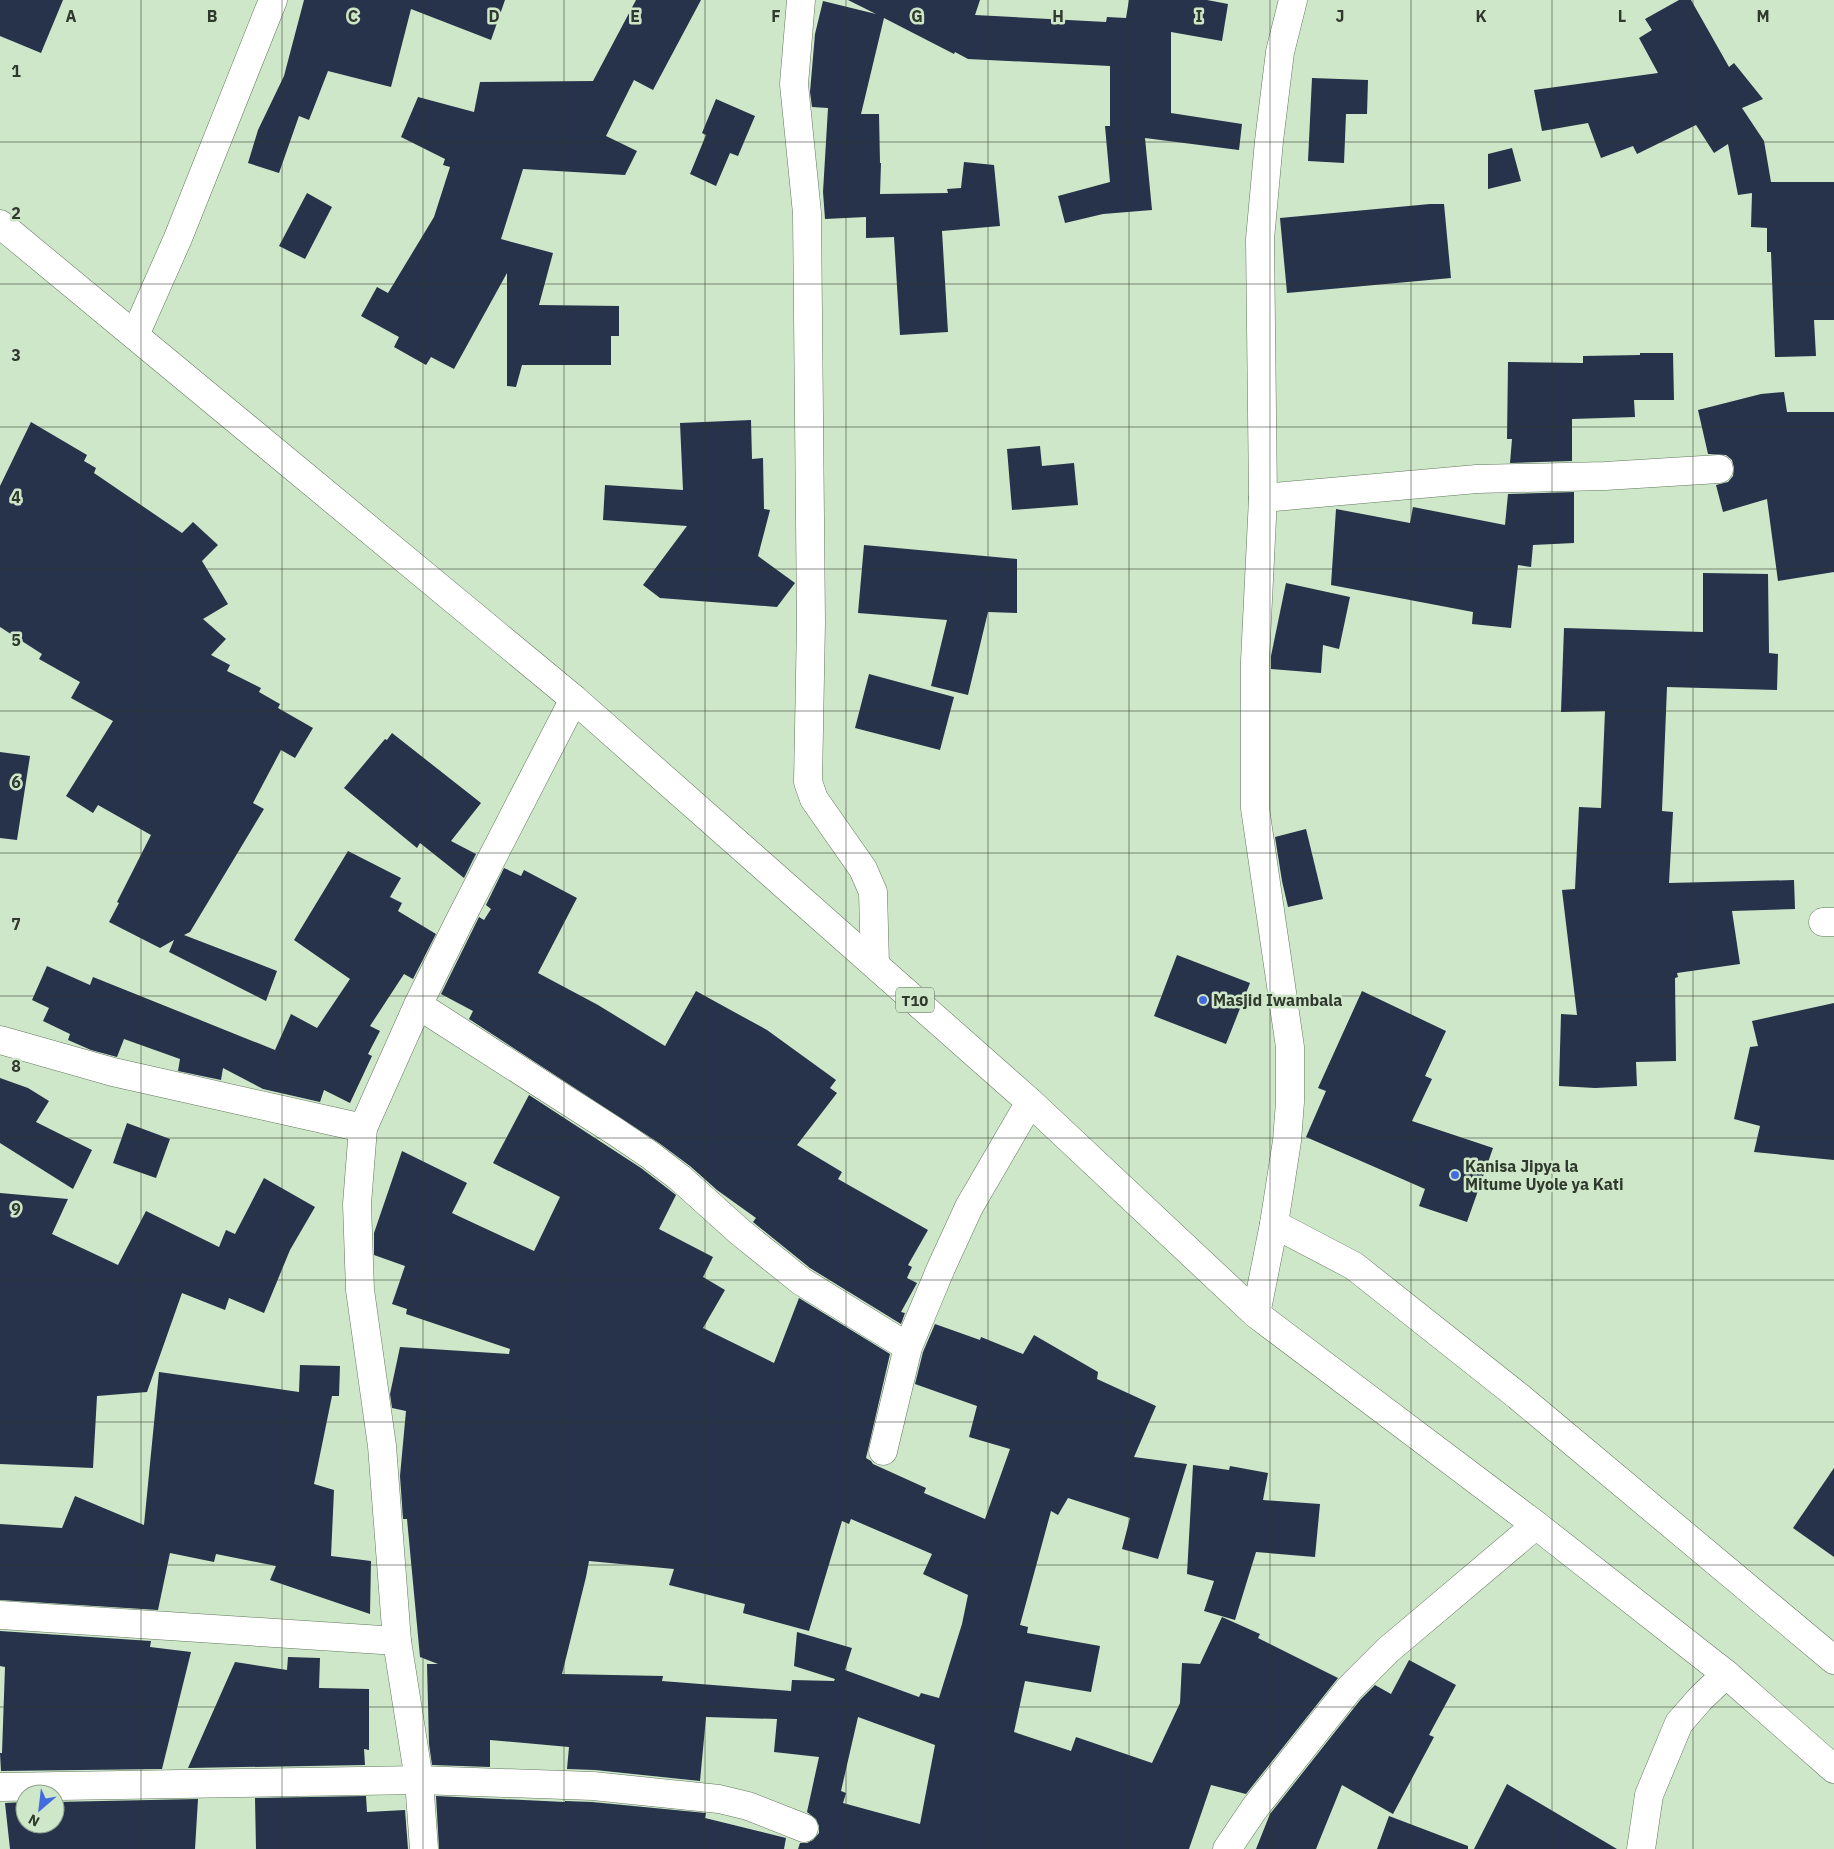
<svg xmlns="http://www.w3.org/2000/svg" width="1834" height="1849" font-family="'IBM Plex Sans',sans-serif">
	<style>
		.building { fill: #27324b; fill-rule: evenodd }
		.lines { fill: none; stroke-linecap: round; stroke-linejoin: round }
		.street-casing { stroke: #61775c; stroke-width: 29 }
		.highway-casing { stroke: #61775c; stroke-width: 29 }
		.street { stroke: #fff; stroke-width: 28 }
		.highway { stroke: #fff; stroke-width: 28 }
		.grid { fill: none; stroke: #2f392d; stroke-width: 1; stroke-opacity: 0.55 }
		.poi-dot { fill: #426bdd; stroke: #cee7c9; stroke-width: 2 }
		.labels { text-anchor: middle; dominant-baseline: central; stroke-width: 5; stroke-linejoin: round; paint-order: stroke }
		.shield { fill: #cee7c9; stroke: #5f6d5c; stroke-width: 1 }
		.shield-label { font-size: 15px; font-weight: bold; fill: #2f392d }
		.poi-label { font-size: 16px; font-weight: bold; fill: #2f392d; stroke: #cee7c9; text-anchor: start }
		.grid-label { font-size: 16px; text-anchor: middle; font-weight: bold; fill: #2f392d; stroke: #cee7c9; stroke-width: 5; stroke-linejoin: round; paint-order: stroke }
	</style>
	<rect width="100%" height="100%" fill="#cee7c9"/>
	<g class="building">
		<path d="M0,0H63L41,53L0,36Z"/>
		<path d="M304,0H505L491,40L411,9L391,87L328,71L309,120L299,116L279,173L248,163L258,130L284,76Z"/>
		<path d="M636,0H701L653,90L634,80L606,136L637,151L625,175L523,169L501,239L553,253L539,305L619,306V336H611V365H522L516,387L507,386V273L454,369L431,357L426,365L394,347L399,337L361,316L377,287L388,293L434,217L450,167L443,165L445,159L401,137L418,97L474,112L480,82L593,81Z"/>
		<path d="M848,0H980L975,15L1106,22L1107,17L1126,18L1129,0H1207L1228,4L1222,41L1171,32V113L1242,124L1239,150L1145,138L1152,210L1103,214L1065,223L1058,196L1110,182L1105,126H1110V66L968,59L955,52L954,54L884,18L861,114H879L880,163H881L880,194L948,193L947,189L961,188L964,162L994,165L1000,226L942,231L948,332L900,335L894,237L866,238V217L825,219L823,192L828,108L812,107L810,92L815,34L823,1L876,14Z"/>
		<path d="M1679,0H1691L1729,67L1734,63L1763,99L1742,108L1764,141L1771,182H1834V320H1814L1816,356L1775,357L1771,252H1767V228L1751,227L1752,193L1738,195L1728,144L1714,153L1696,125L1637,154L1633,146L1601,158L1588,123L1542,131L1534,90L1658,73L1639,38L1652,30L1645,19Z"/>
		<path d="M1312,78L1368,80L1367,114H1346L1344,163L1308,161Z"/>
		<path d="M716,99L755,116L738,156L730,153L716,186L690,174L706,135L702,133Z"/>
		<path d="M1512,148L1521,181L1488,189V154Z"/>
		<path d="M307,193L332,207L305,259L279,246Z"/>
		<path d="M1430,204H1444L1451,278L1287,293L1280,218Z"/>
		<path d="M1640,353H1673L1674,400H1634L1635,417L1572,419V461L1510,463L1512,439H1507L1508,362L1583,363V356L1640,355Z"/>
		<path d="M1784,392L1787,412H1834V572L1778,581L1767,499L1723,512L1716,485L1728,482L1733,476L1734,468L1732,460L1726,455L1708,454L1698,410L1761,394Z"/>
		<path d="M751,420L752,459L763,458L764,509L770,510L758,556L795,583L777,607L660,598L643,585L687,526L603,520L605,485L683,490L680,423Z"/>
		<path d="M31,422L87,455L84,461L96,468L94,473L182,533L193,522L218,545L202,561L228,604L203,619L226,639L211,655L230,665L227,671L261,688L259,692L280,704L278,708L313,728L295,758L281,750L253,803L264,809L190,932L184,935L277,971L266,1001L169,952L174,940L160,948L109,922L119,903L117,902L151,835L98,805L93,813L66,796L113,721L71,698L80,682L39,659L42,654L0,627V486Z"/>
		<path d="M1040,446L1042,466L1074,463L1078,505L1012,510L1007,449Z"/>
		<path d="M1574,492V543L1533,545L1531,567L1518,565L1511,628L1472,624L1473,612L1331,585L1336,509L1410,523L1413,507L1505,525L1508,494Z"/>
		<path d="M864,545L1017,559V613L988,612L968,695L931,686L947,620L858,613Z"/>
		<path d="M1703,573L1768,574L1769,653L1778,654L1777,690L1667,687L1662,811L1673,812L1669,883L1794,880L1795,909L1732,911L1740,964L1677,973L1678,977L1675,978L1676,1061L1636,1062L1637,1086L1595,1088L1559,1086L1561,1014L1577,1015L1562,890L1575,889L1579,807L1601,808L1605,711L1561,712L1564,628L1703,632Z"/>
		<path d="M1286,583L1350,597L1339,649L1323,645L1321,673L1271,669V656Z"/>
		<path d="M869,674L954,697L940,750L855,728Z"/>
		<path d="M392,733L481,803L451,841L476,854L464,878L420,843L417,848L344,788L385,739L387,740Z"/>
		<path d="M0,752L30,756L17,840L0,838Z"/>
		<path d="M1306,829L1323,899L1288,907L1282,881L1275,837Z"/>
		<path d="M348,851L401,878L390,897L402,903L398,911L436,934L413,979L404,974L370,1026L380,1031L368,1054L372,1056L350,1103L324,1090L320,1102L263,1089L223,1068L221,1080L178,1071L180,1059L124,1039L117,1057L91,1050L68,1040L70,1034L43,1021L49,1008L32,1000L47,966L90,985L93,977L275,1050L291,1014L317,1028L350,979L294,940Z"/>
		<path d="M504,868L521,876L524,870L577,898L538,973L598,1005L665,1046L696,991L767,1030L836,1080L830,1088L837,1093L797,1145L842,1172L838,1179L928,1230L908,1265L912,1267L907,1278L917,1283L901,1312L905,1313L901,1324L810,1268L753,1222L756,1218L717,1190L690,1166L659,1143L469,1019L473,1011L441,994L479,917L484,920L491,909L486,905Z"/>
		<path d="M1177,955L1250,983L1226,1044L1154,1016Z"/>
		<path d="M1362,991L1446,1031L1425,1076L1432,1079L1412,1121L1493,1148L1467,1222L1419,1206L1425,1189L1306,1137L1326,1091L1318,1088Z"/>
		<path d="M1834,1003V1160L1754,1152L1760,1126L1734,1119L1750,1047L1758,1046L1752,1021Z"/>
		<path d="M0,1078L28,1088L49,1101L36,1122L92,1150L73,1189L0,1143Z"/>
		<path d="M529,1095L641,1168L676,1195L659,1229L713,1257L703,1277L725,1290L703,1328L774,1363L799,1298L890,1354L866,1458L871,1461L873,1464L926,1488L924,1493L985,1519L1010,1449L969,1437L977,1406L915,1384L923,1352L935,1324L980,1340L981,1337L1023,1354L1034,1335L1098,1372L1097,1379L1156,1406L1134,1457L1187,1464L1158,1559L1122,1549L1130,1518L1068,1498L1058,1515L1051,1511L1020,1625L1028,1627L1027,1633L1100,1646L1091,1692L1025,1681L1014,1732L1071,1751L1076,1737L1152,1763L1180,1703L1182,1663L1200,1664L1222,1617L1260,1634L1258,1638L1338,1678L1246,1794L1211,1785L1189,1849H798L800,1843H807L813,1840L819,1833V1826L816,1819L807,1812L819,1757L774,1752L777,1719L706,1717L700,1781L595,1770L567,1769L569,1747L490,1740V1767L432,1765L429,1744L427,1664H438L420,1657L407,1519H403L400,1476L406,1411L392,1408L390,1394L400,1347L509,1354L510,1349L406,1314L407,1309L392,1304L405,1266L374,1255V1233L402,1151L467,1183L452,1213L534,1251L560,1197L493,1163ZM851,1519L932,1554L923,1574L968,1595L962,1624L939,1698L921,1693L919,1697L845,1670L852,1648L797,1632L794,1666L835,1679L834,1681L792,1680L791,1691L662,1681L663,1676L562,1674L586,1577L589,1561L674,1569L669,1585L745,1604L743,1613L809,1631L842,1521L849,1524ZM858,1717L935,1745L920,1824L843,1803L846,1793L841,1791Z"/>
		<path d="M127,1123L170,1139L156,1178L113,1163Z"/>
		<path d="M264,1178L315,1207L290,1250L264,1313L229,1298L225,1310L182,1293L147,1392L97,1396L93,1468L0,1464V1193L68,1199L52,1234L118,1265L146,1211L219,1247L226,1230L235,1234Z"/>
		<path d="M300,1365L340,1366L339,1396H332L314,1484L334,1490L331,1556L371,1561L370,1614L270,1580L276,1566L216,1554L214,1562L170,1553L158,1610L0,1600V1524L62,1528L75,1496L144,1525L159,1372L299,1392Z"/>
		<path d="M1193,1465L1229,1470L1230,1466L1268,1473L1263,1500L1320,1504L1315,1557L1256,1552L1235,1620L1204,1611L1214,1581L1187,1574Z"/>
		<path d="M1834,1468V1557L1793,1528Z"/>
		<path d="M0,1631L151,1641L150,1647L191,1652L162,1769L1,1771L0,1753H2L5,1667L0,1666Z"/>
		<path d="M288,1657L320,1658L319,1688L369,1689V1750L364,1749L365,1765L188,1768L235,1662L287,1670Z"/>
		<path d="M1409,1660L1456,1685L1429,1735L1434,1737L1393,1814L1342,1785L1316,1849H1256L1270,1814L1361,1699L1375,1685L1391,1694Z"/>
		<path d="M1507,1784L1617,1849H1474Z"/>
		<path d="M366,1796L367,1812L405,1810L408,1849H256L255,1798Z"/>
		<path d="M436,1796L565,1802V1801L592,1802L706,1813L705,1818L786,1838L784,1849H439Z"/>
		<path d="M198,1799L195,1849H10L5,1803L25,1802V1824H55V1802Z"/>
		<path d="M1389,1816L1468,1846V1849H1377Z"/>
	</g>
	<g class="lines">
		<g class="street-casing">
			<g id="street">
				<path d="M801,0L794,84L807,213L811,622L808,782L814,799L863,869L873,892L875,964"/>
				<path d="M135,335L178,238L273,0"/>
				<path d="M1263,498L1477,479L1605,476L1719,469"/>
				<path d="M1823,922H1834"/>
				<path d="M418,1005L616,1132L650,1155L680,1178L740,1232L801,1281L908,1347"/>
				<path d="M0,1040L113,1072L363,1128"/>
				<path d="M1274,1224L1354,1266L1518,1396L1834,1660"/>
				<path d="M1256,1314L1274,1224L1287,1141L1290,1102V1047L1255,808V661L1263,498L1260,239L1269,141L1280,52L1293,0"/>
				<path d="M883,1451L908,1347L941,1268L969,1207L1030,1102"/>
				<path d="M0,1615L397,1641"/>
				<path d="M0,1787L419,1780L593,1786L719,1799L748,1806L804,1828"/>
				<path d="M424,1849L419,1780L397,1641L382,1446L360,1290L357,1204L363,1128L418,1005L459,922L574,699"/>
				<path d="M1227,1849L1254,1809L1349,1689L1388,1650L1536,1525"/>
				<path d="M1641,1849L1649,1795L1679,1723L1700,1699L1726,1674"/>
			</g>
		</g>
		<g class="highway-casing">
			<path id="highway" d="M0,224L574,699L1030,1102L1256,1314L1536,1525L1726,1674L1834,1769"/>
		</g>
		<use href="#street" class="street"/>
		<use href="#highway" class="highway"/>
	</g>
	<path class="grid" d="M141,0V1849M282,0V1849M423,0V1849M564,0V1849M705,0V1849M846,0V1849M988,0V1849M1129,0V1849M1270,0V1849M1411,0V1849M1552,0V1849M1693,0V1849M0,142H1834M0,284H1834M0,427H1834M0,569H1834M0,711H1834M0,853H1834M0,996H1834M0,1138H1834M0,1280H1834M0,1422H1834M0,1565H1834M0,1707H1834"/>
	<g class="poi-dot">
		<circle cx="1203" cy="1000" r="5"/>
		<circle cx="1455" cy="1175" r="5"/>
	</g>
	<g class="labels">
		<rect class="shield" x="896" y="987.5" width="38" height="25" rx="4"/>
		<g class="shield-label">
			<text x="915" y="1000">T10</text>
		</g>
		<g class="poi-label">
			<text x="1213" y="1000">Masjid Iwambala</text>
			<text x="1465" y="1166">Kanisa Jipya la<tspan x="1465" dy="18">Mitume Uyole ya Kati</tspan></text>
		</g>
	</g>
	<g class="grid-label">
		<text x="71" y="22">A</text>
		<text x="212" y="22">B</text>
		<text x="353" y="22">C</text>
		<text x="494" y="22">D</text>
		<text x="635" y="22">E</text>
		<text x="776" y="22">F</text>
		<text x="917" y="22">G</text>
		<text x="1058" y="22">H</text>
		<text x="1199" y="22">I</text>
		<text x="1340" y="22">J</text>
		<text x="1481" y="22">K</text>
		<text x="1622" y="22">L</text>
		<text x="1763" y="22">M</text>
		<text x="16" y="77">1</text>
		<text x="16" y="219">2</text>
		<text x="16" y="361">3</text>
		<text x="16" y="503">4</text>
		<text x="16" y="646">5</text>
		<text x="16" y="788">6</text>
		<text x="16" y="930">7</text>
		<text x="16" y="1072">8</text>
		<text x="16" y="1215">9</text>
	</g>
	<g transform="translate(40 1809) rotate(208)"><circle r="24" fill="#cee7c9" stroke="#8ea18b"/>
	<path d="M0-4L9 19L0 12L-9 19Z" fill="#426bdd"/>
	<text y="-8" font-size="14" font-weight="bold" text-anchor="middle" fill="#2f392d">N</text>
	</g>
</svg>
